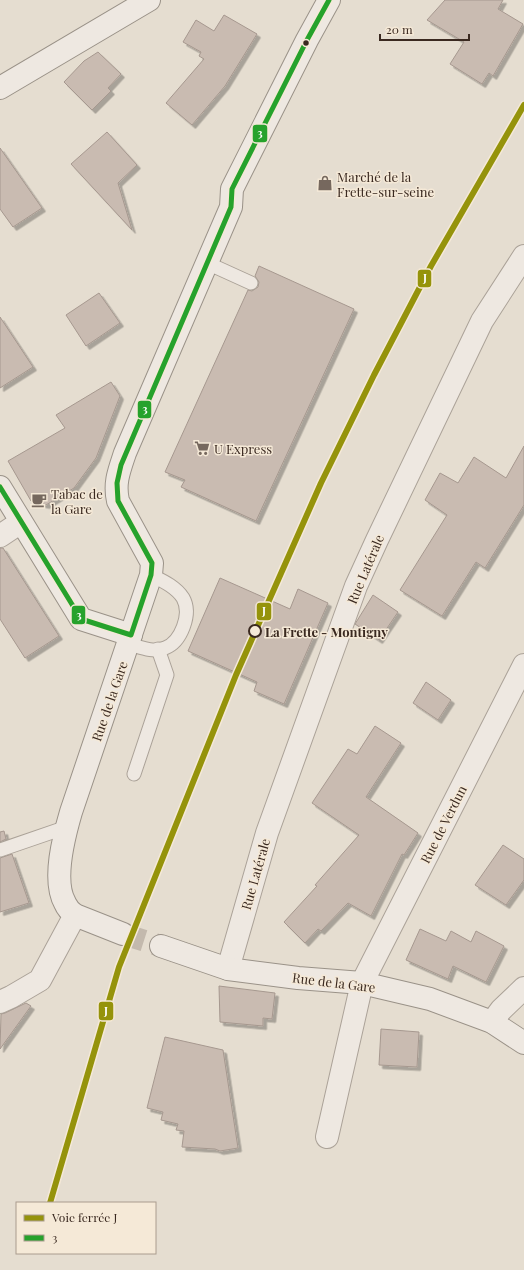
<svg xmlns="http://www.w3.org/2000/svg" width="524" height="1270" font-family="'Playfair Display',serif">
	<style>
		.building { fill: #c9bbb1; stroke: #a6988f; filter: url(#shadow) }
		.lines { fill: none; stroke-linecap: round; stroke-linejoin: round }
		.secondary-tunnel { stroke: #c3b9ad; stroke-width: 22; stroke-dasharray: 22 11; stroke-linecap: butt }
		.lane-casing { stroke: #aba298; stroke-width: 15 }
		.street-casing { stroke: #aba298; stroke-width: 24 }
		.secondary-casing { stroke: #9a9288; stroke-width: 24 }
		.lane { stroke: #eee8e1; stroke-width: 13 }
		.street { stroke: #eee8e1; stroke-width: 22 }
		.secondary { stroke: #eee8e1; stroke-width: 22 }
		.bus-1-casing { stroke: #f5e9d7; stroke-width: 8 }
		.bus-1 { stroke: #26a22c; stroke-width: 5 }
		.rail-1-casing { stroke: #f5e9d7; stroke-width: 9 }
		.rail-1 { stroke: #95930b; stroke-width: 6 }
		.bus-dot { fill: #3a2920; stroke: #f5e9d7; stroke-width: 1.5 }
		.stop-dot { fill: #f5e9d7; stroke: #3a2920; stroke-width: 2 }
		.labels { text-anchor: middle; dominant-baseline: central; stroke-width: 3; stroke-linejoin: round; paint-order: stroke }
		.poi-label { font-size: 13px; fill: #3a2920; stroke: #f5e9d7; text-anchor: start }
		.street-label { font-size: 13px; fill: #3a2920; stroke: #f5e9d7 }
		.stop-label { font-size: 13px; font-weight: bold; fill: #3a2920; stroke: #f5e9d7; text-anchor: start }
		.line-badge { stroke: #f5e9d7; stroke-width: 1.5 }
		.badge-label { font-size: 11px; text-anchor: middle; font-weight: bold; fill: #fff }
	</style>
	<defs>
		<filter id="shadow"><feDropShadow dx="3.5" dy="3.5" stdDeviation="0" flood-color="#0004"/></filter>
	</defs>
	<rect width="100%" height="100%" fill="#e5ddd0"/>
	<g class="building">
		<path d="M445,0H503L498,9L523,24L493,76L489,73L482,84L450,64L464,42L427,20Z"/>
		<path d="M224,15L257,34L225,86L192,125L166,103L204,59L199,56L201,52L183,42L196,20L214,31Z"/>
		<path d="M98,52L121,74L108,88L111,91L92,110L64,82L84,61Z"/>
		<path d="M107,132L137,165L118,183L132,230L71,164Z"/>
		<path d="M0,148L42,208L13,227L0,209Z"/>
		<path d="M259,266L354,309L256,521L181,487L185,480L165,472L248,290L252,291L258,287L259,282L255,276Z"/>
		<path d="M99,293L120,323L86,346L66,315Z"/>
		<path d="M0,317L33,367L0,388Z"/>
		<path d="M111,382L120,396L96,458L74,488L46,505L31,501L8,461L65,428L56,415Z"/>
		<path d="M524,446V505L485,568L476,562L442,616L400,590L447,515L425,500L440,473L458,483L474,457L506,478Z"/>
		<path d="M0,548H3L59,636L25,658L0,619Z"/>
		<path d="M220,578L290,609L298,589L328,603L284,704L254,691L257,682L188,651Z"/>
		<path d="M373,595L398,612L379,640L355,624Z"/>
		<path d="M426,682L451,700L438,720L413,703Z"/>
		<path d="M375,726L401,743L366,797L418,833L404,855L402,854L371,916L348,903L321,931L318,929L305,943L284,922L317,886L315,885L359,835L312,803L348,749L357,754Z"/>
		<path d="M4,831L6,839L0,842V832Z"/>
		<path d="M503,845L524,859V880L506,905L475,885Z"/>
		<path d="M12,854L29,903L0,912V858Z"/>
		<path d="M420,929L446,941L451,931L471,942L476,931L504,946L486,982L453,966L448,979L406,960Z"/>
		<path d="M219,986L275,993L272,1019L263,1018V1026L220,1022Z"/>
		<path d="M26,1003L31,1006L0,1049L1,1014L5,1013Z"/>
		<path d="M381,1029L419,1032L417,1067L379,1065Z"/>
		<path d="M165,1037L223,1050L238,1148L220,1151L215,1149L182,1147L184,1131L176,1130L178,1124L161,1120L163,1112L147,1108Z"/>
	</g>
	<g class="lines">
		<path class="secondary-tunnel" d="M123,934L161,946"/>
		<g class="lane-casing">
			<g id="lane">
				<path d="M207,263L251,283"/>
				<path d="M129,644C140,647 153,653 165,648C181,642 192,614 183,598C176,587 163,581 151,575"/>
				<path d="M134,774L167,675L158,649"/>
				<path d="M0,850L67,827"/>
			</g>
		</g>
		<g class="street-casing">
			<g id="street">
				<path d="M0,536L21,522"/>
				<path d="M228,969L267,833L356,586L377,540L482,321L524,256"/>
				<path d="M0,1002L11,997L40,980L75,915"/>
				<path d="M492,1022L501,1010L524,988"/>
				<path d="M327,1137L362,983L524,665"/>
			</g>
		</g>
		<g class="secondary-casing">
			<g id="secondary">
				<path d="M0,88L149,0"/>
				<path d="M0,487L81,619L131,635"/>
				<path d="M123,934L75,915C71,912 67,908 65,903C52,880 64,836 71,812L151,575L152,563L118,501C114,483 119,471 125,453L231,207L232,189L307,40L329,0"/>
				<path d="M161,946L228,969L298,978L362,983L430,999L492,1022L524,1043"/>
			</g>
		</g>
		<use href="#lane" class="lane"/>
		<use href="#street" class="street"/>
		<use href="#secondary" class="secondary"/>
		<g class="bus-1-casing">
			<path id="bus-1" d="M0,487L81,619L131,635L151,575L152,563L118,501L117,483L121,465L231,207L232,189L307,40L329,0"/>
		</g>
		<use href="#bus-1" class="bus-1"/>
		<g class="rail-1-casing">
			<path id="rail-1" d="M50,1203L119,967L236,675L321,483L374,375L431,266L524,105"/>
		</g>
		<use href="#rail-1" class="rail-1"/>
	</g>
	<defs>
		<g id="shop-bare" transform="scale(1.2)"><path d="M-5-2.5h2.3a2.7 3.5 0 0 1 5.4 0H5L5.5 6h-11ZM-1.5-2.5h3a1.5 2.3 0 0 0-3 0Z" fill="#76685e" stroke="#f5e9d7" stroke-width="2.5" paint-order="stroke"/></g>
		<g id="supermarket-bare" transform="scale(1.2)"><path d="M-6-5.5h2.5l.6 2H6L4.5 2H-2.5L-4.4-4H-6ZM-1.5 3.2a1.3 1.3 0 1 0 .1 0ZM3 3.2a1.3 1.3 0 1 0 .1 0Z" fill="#76685e" stroke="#f5e9d7" stroke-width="2.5" paint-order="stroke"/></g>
		<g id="cafe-bare" transform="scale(1.2)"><path d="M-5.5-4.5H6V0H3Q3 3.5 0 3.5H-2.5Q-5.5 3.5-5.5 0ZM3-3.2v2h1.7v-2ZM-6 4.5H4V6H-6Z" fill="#76685e" stroke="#f5e9d7" stroke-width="2.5" paint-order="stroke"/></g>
	</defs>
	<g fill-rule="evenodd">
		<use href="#shop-bare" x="325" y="183"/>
		<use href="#supermarket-bare" x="202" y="448"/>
		<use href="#cafe-bare" x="39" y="500"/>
	</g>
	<circle class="bus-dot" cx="306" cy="43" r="3.5"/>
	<circle class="stop-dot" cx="255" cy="631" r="6"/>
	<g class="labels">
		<g class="poi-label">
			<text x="337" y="176">Marché de la<tspan x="337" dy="15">Frette-sur-seine</tspan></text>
			<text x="214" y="448">U Express</text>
			<text x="51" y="493">Tabac de<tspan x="51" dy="15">la Gare</tspan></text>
		</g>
		<g class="street-label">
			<text transform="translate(365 569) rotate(-67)">Rue Latérale</text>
			<text transform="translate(109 701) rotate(-71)">Rue de la Gare</text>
			<text transform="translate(443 824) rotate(-63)">Rue de Verdun</text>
			<text transform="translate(255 874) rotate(-74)">Rue Latérale</text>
			<text transform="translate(334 982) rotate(7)">Rue de la Gare</text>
		</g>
		<g class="stop-label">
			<text x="265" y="631">La Frette - Montigny</text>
		</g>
	</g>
	<g class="line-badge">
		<rect x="252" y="124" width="16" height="19" rx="4" fill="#26a22c"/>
		<rect x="417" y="269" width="15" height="19" rx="4" fill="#95930b"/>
		<rect x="137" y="400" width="15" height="19" rx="4" fill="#26a22c"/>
		<rect x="256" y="602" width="16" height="19" rx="4" fill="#95930b"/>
		<rect x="71" y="605" width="15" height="20" rx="4" fill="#26a22c"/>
		<rect x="98" y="1001" width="16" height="20" rx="4" fill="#95930b"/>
	</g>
	<g class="badge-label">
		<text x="260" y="137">3</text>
		<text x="425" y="282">J</text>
		<text x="145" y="413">3</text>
		<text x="264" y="615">J</text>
		<text x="79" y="619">3</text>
		<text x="106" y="1015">J</text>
	</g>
	<rect x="16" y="1202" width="140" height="52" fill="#f5e9d7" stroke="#aa9c8e"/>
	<rect x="24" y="1215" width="20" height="6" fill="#95930b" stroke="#aa9c8e"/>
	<text x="52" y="1222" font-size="12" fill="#3a2920">Voie ferrée J</text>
	<rect x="24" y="1235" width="20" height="6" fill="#26a22c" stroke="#aa9c8e"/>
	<text x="52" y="1242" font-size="12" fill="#3a2920">3</text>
	<path d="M380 34v6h89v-6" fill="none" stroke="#3a2920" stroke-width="2"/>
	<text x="386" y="34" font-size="12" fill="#3a2920" stroke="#f5e9d7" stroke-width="3" paint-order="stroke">20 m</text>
</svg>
